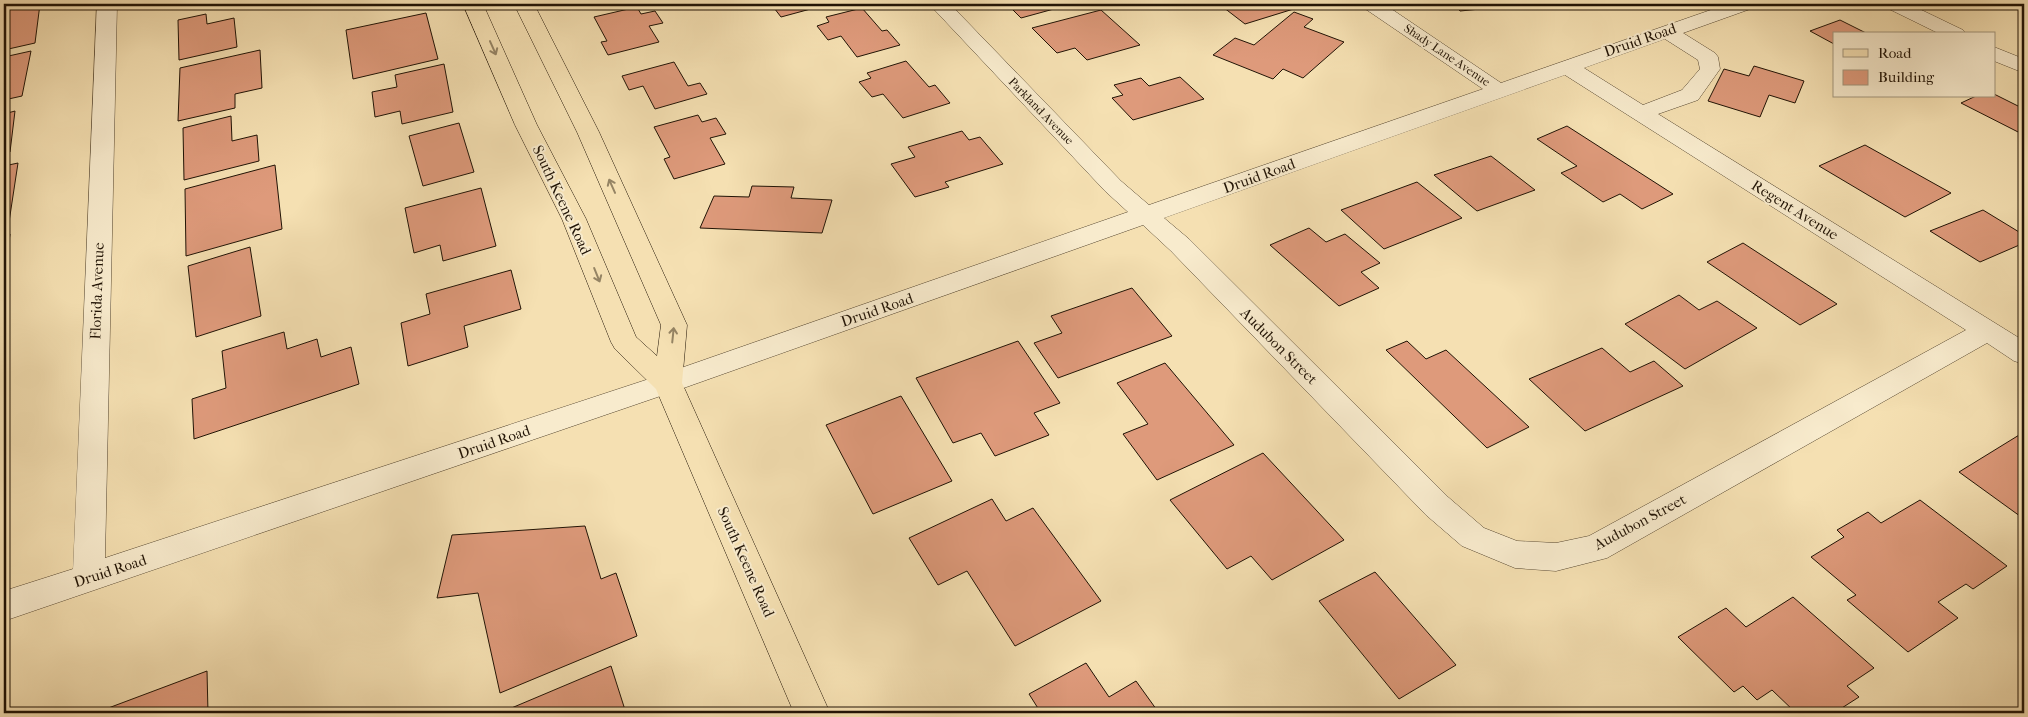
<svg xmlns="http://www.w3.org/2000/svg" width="2028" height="717" font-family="'IM FELL French Canon',serif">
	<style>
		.building { fill: #de9a7b; stroke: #201305 }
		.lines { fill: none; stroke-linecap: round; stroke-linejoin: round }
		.minor-casing { stroke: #554630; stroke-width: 1 }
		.major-casing { stroke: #201305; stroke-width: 1 }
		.minor { fill: #f8ebcd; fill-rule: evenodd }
		.major { fill: #f5e0b2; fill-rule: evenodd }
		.oneway { stroke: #958464 }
		.labels { text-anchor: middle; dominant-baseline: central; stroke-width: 4; stroke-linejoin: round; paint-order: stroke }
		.far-street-label { font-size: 12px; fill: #201305; stroke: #f8ebcd }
		.street-label { font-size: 15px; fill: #201305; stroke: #f8ebcd }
	</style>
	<rect width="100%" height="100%" fill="#f5e0b2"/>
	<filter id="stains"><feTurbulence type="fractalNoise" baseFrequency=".004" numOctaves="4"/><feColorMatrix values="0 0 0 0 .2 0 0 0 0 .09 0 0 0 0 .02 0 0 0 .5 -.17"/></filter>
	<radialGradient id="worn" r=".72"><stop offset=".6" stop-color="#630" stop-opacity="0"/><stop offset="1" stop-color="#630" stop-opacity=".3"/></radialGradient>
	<g class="building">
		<path d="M26,4H40L35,43L4,50V8Z"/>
		<path d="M771,4H829L781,17Z"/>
		<path d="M1007,4H1072L1021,18Z"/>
		<path d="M1219,4H1295L1300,7L1245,24Z"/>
		<path d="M1454,4H1531L1460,11Z"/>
		<path d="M637,7L641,14L655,11L663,23L649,26L659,42L608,55L601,42L607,41L594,17Z"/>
		<path d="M862,8L882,31L887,30L900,45L857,57L841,36L828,40L817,26L829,22L826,17Z"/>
		<path d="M1101,10L1140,45L1087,60L1075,48L1057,53L1032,28Z"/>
		<path d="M1294,12L1313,19L1304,27L1344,42L1303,78L1283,69L1273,79L1213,55L1235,38L1254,45Z"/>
		<path d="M426,13L438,59L353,79L346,30Z"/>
		<path d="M206,14L207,24L234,18L237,47L179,60L178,20Z"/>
		<path d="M1840,20L1868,34H1834V44L1810,31Z"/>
		<path d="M260,50L262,88L235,94V108L178,121L180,68Z"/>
		<path d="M31,51L22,96L4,100V57Z"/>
		<path d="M906,61L929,87L935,85L950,103L903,118L883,94L872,97L859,82L871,78L867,73Z"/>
		<path d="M674,62L688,86L700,83L707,94L655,109L643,86L629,90L622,76Z"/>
		<path d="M444,64L453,112L402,124L400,111L375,117L372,92L397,87L395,75Z"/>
		<path d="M1754,66L1804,81L1795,103L1769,95L1760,117L1708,101L1724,69L1749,76Z"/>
		<path d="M1180,77L1204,99L1133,120L1112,98L1123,95L1114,85L1141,78L1149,86Z"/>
		<path d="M1994,94L2024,109V135L1961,103L1976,96H1994Z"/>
		<path d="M15,111L10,152L4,154V114Z"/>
		<path d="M698,115L702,122L716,118L726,134L710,138L725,164L674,179L664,159L670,157L654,127Z"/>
		<path d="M231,116L232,141L257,135L259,161L184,180L183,128Z"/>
		<path d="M459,123L474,172L423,186L409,136Z"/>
		<path d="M1567,126L1673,194L1642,209L1620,194L1603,202L1561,173L1577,166L1537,139Z"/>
		<path d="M962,131L969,140L980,137L1003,164L945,182L949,187L915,197L891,164L915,157L908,147Z"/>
		<path d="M1865,145L1951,193L1905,217L1819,166Z"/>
		<path d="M1491,156L1535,190L1477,211L1434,175Z"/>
		<path d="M18,163L9,222L4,223V166Z"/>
		<path d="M275,165L282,229L186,256L185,189Z"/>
		<path d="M1417,182L1462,218L1384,249L1341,210Z"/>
		<path d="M752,186L794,187L791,198L832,200L822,233L700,228L714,196L749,197Z"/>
		<path d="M481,188L496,246L443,261L440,245L414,253L405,208Z"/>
		<path d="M1983,210L2024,235V243L1980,262L1930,231Z"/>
		<path d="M1309,228L1326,242L1345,234L1380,263L1361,272L1379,288L1339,306L1270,245Z"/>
		<path d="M10,234L4,279V236Z"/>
		<path d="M1743,243L1837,304L1800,325L1707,262Z"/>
		<path d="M250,247L261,316L196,337L188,266Z"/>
		<path d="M511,270L521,309L464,326L468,347L408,366L401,323L430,314L426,294Z"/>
		<path d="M1132,288L1172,336L1058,378L1034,343L1062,333L1051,316Z"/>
		<path d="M1679,295L1699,310L1717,301L1757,328L1685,369L1625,324Z"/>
		<path d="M284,332L287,349L317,339L321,357L351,347L359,384L194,439L192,399L226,388L222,351Z"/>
		<path d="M1018,341L1060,403L1034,413L1049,435L995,456L981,433L953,443L916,378Z"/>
		<path d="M1407,341L1426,359L1446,350L1529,427L1487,448L1386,350Z"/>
		<path d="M1602,348L1630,372L1654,361L1683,386L1585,431L1529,379Z"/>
		<path d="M1165,363L1234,445L1157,480L1123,434L1148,424L1117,383Z"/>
		<path d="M901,396L952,481L873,514L826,425Z"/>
		<path d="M2024,432V519L1959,472Z"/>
		<path d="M1263,453L1344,540L1272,580L1251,556L1227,569L1170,500Z"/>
		<path d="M992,499L1006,521L1033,508L1101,601L1015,646L967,571L938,585L909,538Z"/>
		<path d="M1920,500L2007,566L1973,589L1966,584L1938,602L1958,618L1908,652L1847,600L1856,595L1811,557L1844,537L1837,530L1868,512L1881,523Z"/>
		<path d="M585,526L601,579L616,573L637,636L500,693L478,593L437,598L452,535Z"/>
		<path d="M1375,572L1456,665L1399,699L1319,601Z"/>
		<path d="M1793,597L1874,668L1847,686L1859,697L1834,713H1796L1772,690L1757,700L1743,686L1734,692L1678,637L1726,608L1746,627Z"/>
		<path d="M1086,663L1109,697L1136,681L1159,713H1041L1029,694Z"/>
		<path d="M611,666L626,713H502V712Z"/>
		<path d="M207,671L208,713H95Z"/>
	</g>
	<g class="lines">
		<g class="minor-casing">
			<g id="minor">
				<path d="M97,4H117L105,558L658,376L1128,212L1105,191L929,4H950L1121,181L1149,205L1483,89L1364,8L1361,4H1384L1501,83L1728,4H1756L1753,8L1683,33L1715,53L1718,57L1720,69L1698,100L1658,114L2024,341V364L2014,361L1987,343L1607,558L1556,571L1515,568L1462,546L1426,515L1171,251L1143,225L678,390L4,621V591L73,569ZM1665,39L1698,60L1700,69L1682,90L1643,105L1584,68ZM1565,75L1966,330L1589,536L1556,543L1517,541L1484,528L1448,497L1189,239L1164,218Z"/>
				<path d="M1884,4H1909L1963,30L1966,34H1940L1887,8Z"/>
				<path d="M1994,47L2024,59V73L1994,61Z"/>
			</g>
		</g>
		<g class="major-casing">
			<path id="major" d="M463,4H483L537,125L586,219L636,337L657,356L661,325L577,132L514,4H534L599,132L687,325L682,383L830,713H794L656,389L615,349L611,342L562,219L515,125Z"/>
		</g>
		<use href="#minor" class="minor"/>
		<use href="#major" class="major"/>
	</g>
	<defs><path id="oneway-shaft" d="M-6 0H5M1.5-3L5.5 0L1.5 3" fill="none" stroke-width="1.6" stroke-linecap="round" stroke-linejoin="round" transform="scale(1.25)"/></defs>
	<g class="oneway">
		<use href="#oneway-shaft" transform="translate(493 48) rotate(66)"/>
		<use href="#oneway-shaft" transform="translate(612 186) rotate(-114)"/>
		<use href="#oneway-shaft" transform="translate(597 275) rotate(68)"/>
		<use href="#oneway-shaft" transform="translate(673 335) rotate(-84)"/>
	</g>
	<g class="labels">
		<g class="far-street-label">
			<text transform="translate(1447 55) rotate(34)">Shady Lane Avenue</text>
			<text transform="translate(1041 111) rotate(46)">Parkland Avenue</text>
		</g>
		<g class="street-label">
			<text transform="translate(1640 40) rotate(-19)">Druid Road</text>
			<text transform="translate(1259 176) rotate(-20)">Druid Road</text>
			<text transform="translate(562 200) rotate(65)">South Keene Road</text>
			<text transform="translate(1795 210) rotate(32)">Regent Avenue</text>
			<text transform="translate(97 291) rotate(-88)">Florida Avenue</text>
			<text transform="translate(877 310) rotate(-19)">Druid Road</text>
			<text transform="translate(1279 346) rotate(45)">Audubon Street</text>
			<text transform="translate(494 442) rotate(-19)">Druid Road</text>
			<text transform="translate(1640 522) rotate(-28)">Audubon Street</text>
			<text transform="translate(746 562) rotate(66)">South Keene Road</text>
			<text transform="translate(110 571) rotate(-18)">Druid Road</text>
		</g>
	</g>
	<rect width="2028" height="717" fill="none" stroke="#f5e0b2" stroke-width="20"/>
	<rect x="5" y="5" width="2018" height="707" fill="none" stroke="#201305" stroke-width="2.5"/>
	<rect x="10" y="10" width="2008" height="697" fill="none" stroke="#201305"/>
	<rect x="1833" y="32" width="162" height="65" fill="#f8ebcd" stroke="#a2957d"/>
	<rect x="1843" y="49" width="25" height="8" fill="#f5e0b2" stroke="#a2957d"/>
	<text x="1878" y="58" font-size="15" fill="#201305">Road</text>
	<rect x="1843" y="70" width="25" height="15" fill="#de9a7b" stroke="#a2957d"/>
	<text x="1878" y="82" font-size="15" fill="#201305">Building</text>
	<rect width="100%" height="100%" filter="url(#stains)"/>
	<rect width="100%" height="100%" fill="url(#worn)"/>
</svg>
